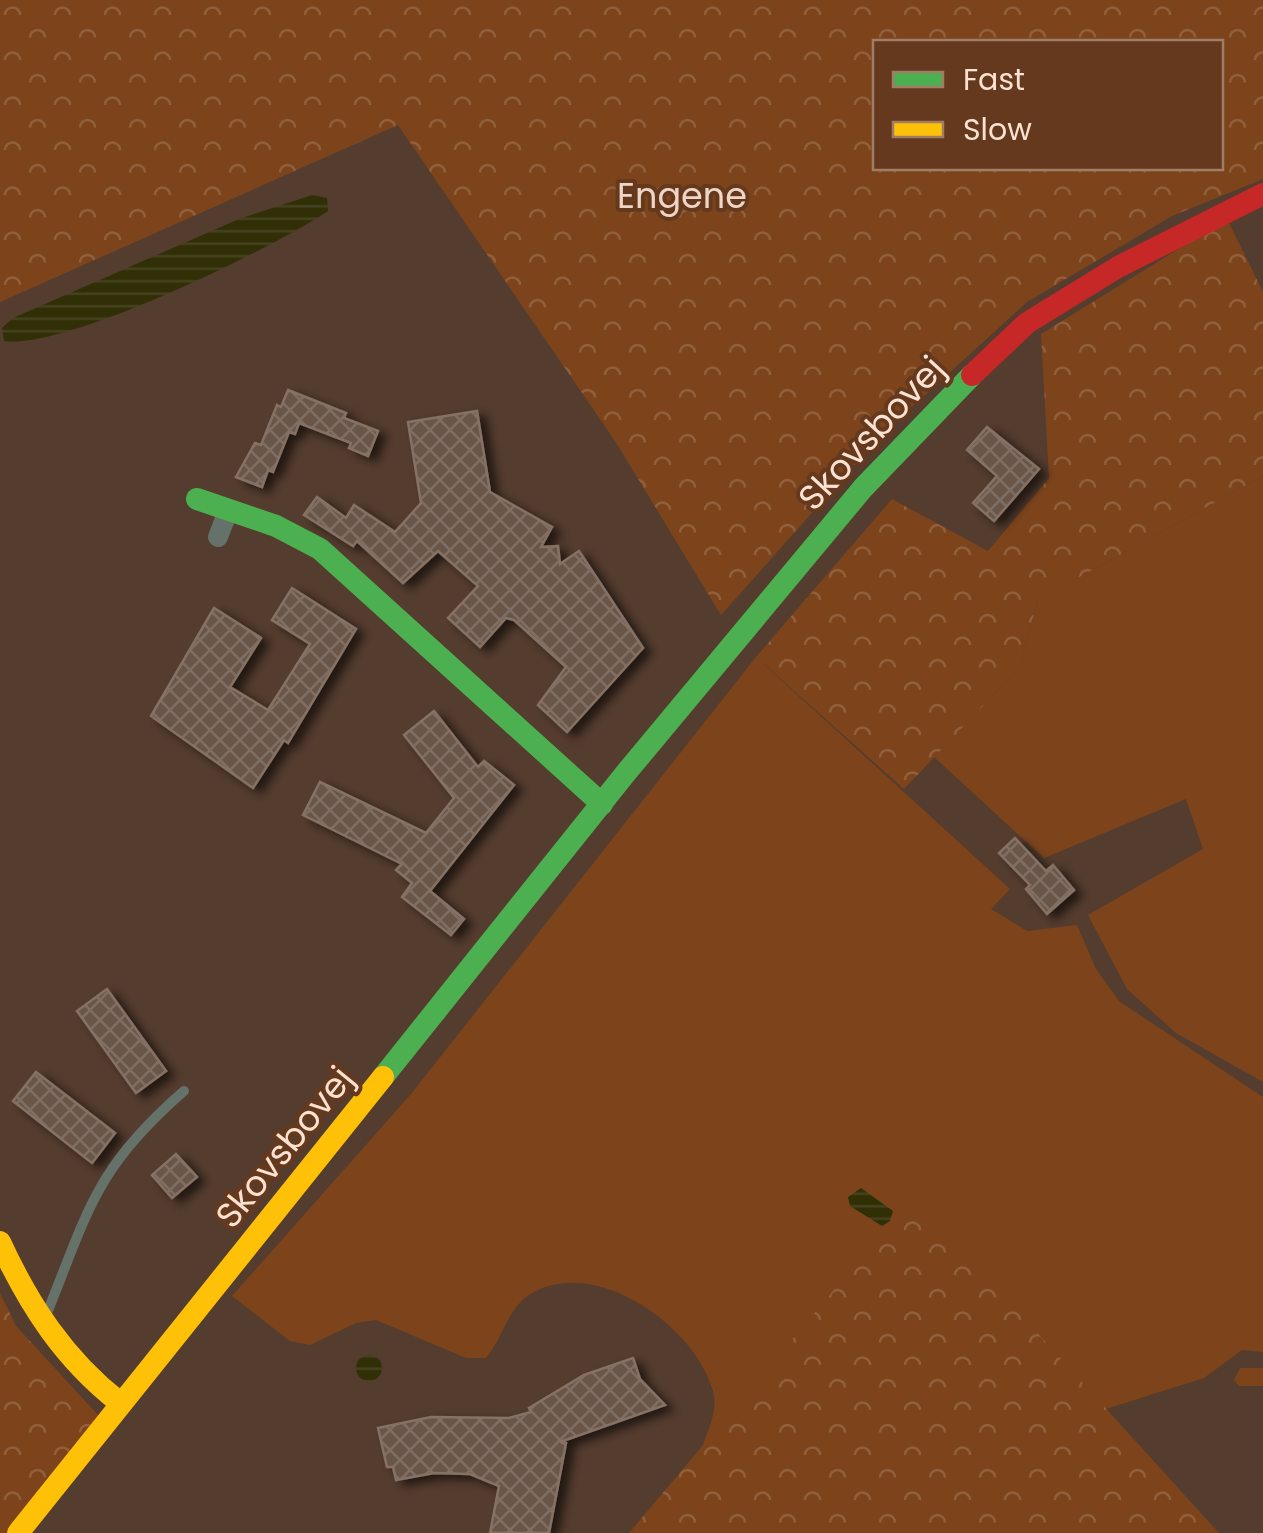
<svg xmlns="http://www.w3.org/2000/svg" width="1263" height="1533" font-family="Poppins,sans-serif">
	<style>
		.grass { fill: #7d441c }
		.forest { fill: url(#forest-crowns); fill-rule: evenodd }
		.water { fill: url(#water-rules) }
		.building { fill: url(#building-cross-hatch); stroke: #867165; stroke-width: 2.5; filter: url(#shadow) }
		.lines { fill: none; stroke-linecap: round; stroke-linejoin: round }
		.lane { stroke: #64726a; stroke-width: 10 }
		.street { stroke: #64726a; stroke-width: 20 }
		.fast { stroke: #4caf50; stroke-width: 22 }
		.slow { stroke: #ffc107; stroke-width: 22 }
		.jam { stroke: #c62828; stroke-width: 22 }
		.labels { text-anchor: middle; dominant-baseline: central; stroke-width: 8; stroke-linejoin: round; paint-order: stroke }
		.park-label { font-size: 35px; fill: #f0d5c5; stroke: #64391e }
		.street-label { font-size: 35px; fill: #fde2d2; stroke: #64391e }
	</style>
	<defs>
		<pattern id="forest-crowns" width="20" height="18" patternUnits="userSpaceOnUse" patternTransform="scale(2.5)"><rect width="20" height="18" fill="#7d441c"/><path d="M2 6a3 3 0 1 1 6 0M12 15a3 3 0 1 1 6 0" fill="none" stroke="#905f3c"/></pattern>
		<pattern id="water-rules" width="6" height="5" patternUnits="userSpaceOnUse" patternTransform="scale(2.5)"><rect width="6" height="5" fill="#302f06"/><path d="M0 2.5h6" fill="none" stroke="#45431e"/></pattern>
		<pattern id="building-cross-hatch" width="8" height="8" patternUnits="userSpaceOnUse" patternTransform="scale(2.5)"><rect width="8" height="8" fill="#6a564a"/><path d="M0 0l8 8M0 8l8-8" fill="none" stroke="#806e63"/></pattern>
		<filter id="shadow"><feDropShadow dx="8" dy="5" stdDeviation="5" flood-color="#0009"/></filter>
	</defs>
	<rect width="100%" height="100%" fill="#543c2e"/>
	<g class="grass">
		<path d="M1263,476V1082L1176,1033L1127,989L1088,915L1203,849L1186,799L1044,858L934,757L1020,667L1038,600Z"/>
		<path d="M756,657L1010,889L991,909L1027,931L1077,925L1096,969L1119,1001L1263,1097V1352L1242,1350L1204,1378L1106,1409L913,1197L702,1447C709,1428 719,1408 712,1388C693,1324 592,1254 529,1295C507,1310 503,1338 486,1358H466L376,1320L356,1323L310,1345L290,1341L232,1296L411,1094Z"/>
		<path d="M1240,1368H1263V1386H1239L1234,1380Z"/>
	</g>
	<g class="forest">
		<path d="M0,0H1263V179L1172,216L1027,302L882,434L721,615L615,441L398,125L0,302ZM876,42H1220V168H876Z"/>
		<path d="M1227,219L1263,292V476L1038,600L1020,667L904,789L756,657L892,499L988,551L1049,478L1041,334Z"/>
		<path d="M913,1196L1219,1533H629Z"/>
		<path d="M0,1293L16,1326L98,1415L10,1533H0Z"/>
	</g>
	<g class="water">
		<path d="M312,195L327,198L328,211C273,248 66,350 4,341L2,328L13,318L239,219Z"/>
		<path d="M861,1188L893,1211L890,1221L882,1226L850,1206L848,1197Z"/>
		<circle cx="369" cy="1368" r="13"/>
	</g>
	<g class="building">
		<path d="M288,390L346,413L344,418L378,431L368,456L349,448L351,443L299,423L295,434L289,432L273,472L268,470L262,487L236,477L255,443L261,445L277,405L281,407Z"/>
		<path d="M477,411L490,492L552,527L541,547L558,546L560,564L579,551L643,648L567,732L538,705L566,667L514,620L506,618L480,647L448,618L478,586L438,551L403,583L357,541L353,546L304,515L317,497L346,518L354,505L395,532L421,503L408,422Z"/>
		<path d="M987,427L1039,469L994,521L973,503L997,476L967,450Z"/>
		<path d="M292,588L356,629L288,743L284,740L253,788L151,716L214,608L261,638L230,687L268,710L310,644L272,620Z"/>
		<path d="M434,711L478,767L484,761L514,785L430,891L464,919L451,935L402,897L412,883L396,870L402,864L303,815L320,782L426,833L454,798L404,735Z"/>
		<path d="M1015,838L1046,871L1053,865L1074,890L1047,914L1026,889L1030,885L999,853Z"/>
		<path d="M107,989L166,1071L136,1093L77,1011Z"/>
		<path d="M36,1072L115,1133L92,1163L13,1101Z"/>
		<path d="M176,1154L197,1177L172,1198L152,1175Z"/>
		<path d="M633,1358L640,1379L665,1405L560,1442L566,1443L549,1533H490L499,1486L470,1474L434,1473L396,1480L393,1467H387L378,1428L431,1417L509,1418L531,1412L529,1408L584,1375Z"/>
	</g>
	<g class="lines">
		<path class="lane" d="M45,1318C88,1212 94,1169 184,1091"/>
		<path class="street" d="M218,537L228,511"/>
		<g class="fast">
			<path d="M197,499L276,526L320,549L602,804"/>
			<path d="M383,1077L625,774L863,488L972,375"/>
		</g>
		<g class="slow">
			<path d="M0,1242C29,1305 64,1359 119,1402"/>
			<path d="M18,1533L383,1077"/>
		</g>
		<path class="jam" d="M972,375L1027,323L1118,267L1263,194"/>
	</g>
	<g class="labels">
		<g class="park-label">
			<text x="682" y="195">Engene</text>
		</g>
		<g class="street-label">
			<text transform="translate(871 433) rotate(-47)">Skovsbovej</text>
			<text transform="translate(284 1147) rotate(-51)">Skovsbovej</text>
		</g>
	</g>
	<rect x="873" y="40" width="350" height="130" fill="#64391e" stroke="#a17d66" stroke-width="2.5"/>
	<rect x="893" y="72" width="50" height="15" fill="#4caf50" stroke="#a17d66" stroke-width="2.5"/>
	<text x="963" y="90" font-size="30" fill="#fde2d2">Fast</text>
	<rect x="893" y="122" width="50" height="15" fill="#ffc107" stroke="#a17d66" stroke-width="2.5"/>
	<text x="963" y="140" font-size="30" fill="#fde2d2">Slow</text>
</svg>
